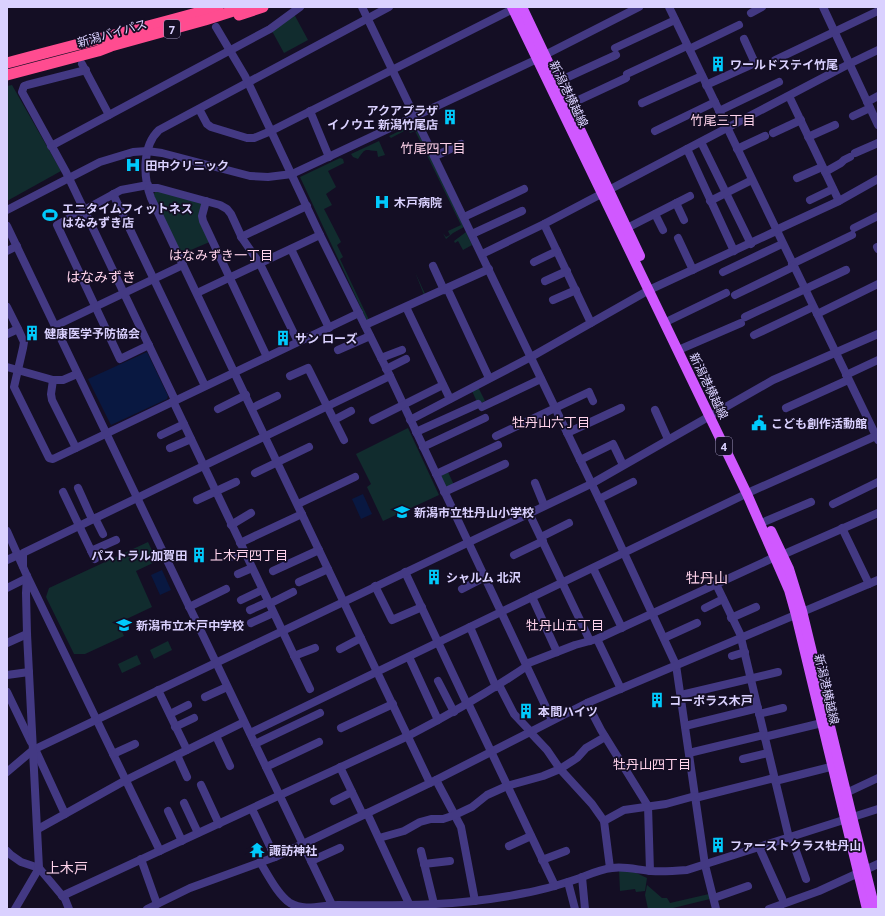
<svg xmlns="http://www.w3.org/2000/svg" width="885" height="916" font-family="'Noto Sans','Noto Sans JP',sans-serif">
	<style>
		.green { fill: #112c2e }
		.water { fill: #091841 }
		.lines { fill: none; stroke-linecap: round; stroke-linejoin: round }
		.minor { stroke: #433983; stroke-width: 8 }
		.major { stroke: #d058ff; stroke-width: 10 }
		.highway { stroke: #ff4c90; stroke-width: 11 }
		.labels { text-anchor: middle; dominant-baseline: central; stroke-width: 3.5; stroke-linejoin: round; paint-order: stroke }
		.shield { fill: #140e24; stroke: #9f96bd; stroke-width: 1 }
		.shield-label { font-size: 11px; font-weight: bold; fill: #dad1ff }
		.street-label { font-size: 12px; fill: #dad1ff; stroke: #140e24 }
		.poi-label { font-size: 12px; font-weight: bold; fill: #dad1ff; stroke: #140e24; text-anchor: start }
		.neighbourhood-label { font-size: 13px; fill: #ffd3eb; stroke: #140e24 }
		.quarter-label { font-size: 14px; fill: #ffd3eb; stroke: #140e24 }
	</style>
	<rect width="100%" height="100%" fill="#140e24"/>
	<g class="green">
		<path d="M294,14L308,40L284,53L272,31Z"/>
		<path d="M12,85L61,171L7,201V86Z"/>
		<path d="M414,124L426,148L424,149L415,131L410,133L408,129L391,138L389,136Z"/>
		<path d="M379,141L385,155L378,157L377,151C364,150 366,147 358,159L353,157L351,154Z"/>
		<path d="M427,150L464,227L453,233L446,239L443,233L446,237L450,235L448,231L461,225L425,151Z"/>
		<path d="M340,158L343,159L344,163L328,171L336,187L326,194L332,205L324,209L341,242L337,245L343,257L340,259L369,320L424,295L415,272L426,296L368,323L300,177Z"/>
		<path d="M158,188L206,201L202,216L212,241L179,255L151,198Z"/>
		<path d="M466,232L472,245L463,250L458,241L455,243L454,241Z"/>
		<path d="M478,387L485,401L478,404L472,391Z"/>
		<path d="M408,428L439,495L383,521L367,487L371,484L356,454Z"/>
		<path d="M448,472L454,485L448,487L444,486L440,476Z"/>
		<path d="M148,542L157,561L136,571L152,607L118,623L124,636L85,654H74L46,597L49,588Z"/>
		<path d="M168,641L172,650L154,659L150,650Z"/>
		<path d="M137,655L141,664L122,673L118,664Z"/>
		<path d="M619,869L630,870L647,878L645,891L636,892L635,889L620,891Z"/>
		<path d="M647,885L662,898H667L670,903L709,894L710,899L669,909H648L645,895Z"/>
	</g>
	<g class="water">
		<path d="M147,352L168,396L167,399L111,425L88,379Z"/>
		<path d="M363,494L372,514L361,519L352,499Z"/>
		<path d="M162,570L171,590L160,595L151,575Z"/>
	</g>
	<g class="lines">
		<g class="minor">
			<path d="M362,7L599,499L676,665L705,865L716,909"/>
			<path d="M389,7L159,130C142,146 143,177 151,198L430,783"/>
			<path d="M669,7L878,440"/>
			<path d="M823,7L878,125"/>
			<path d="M751,13L762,7"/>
			<path d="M216,27L245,76L271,131L320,235L390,376L552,720"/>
			<path d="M615,48L675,20"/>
			<path d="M689,49L739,25"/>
			<path d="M775,60L878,11"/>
			<path d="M82,64L109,115"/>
			<path d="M86,70L27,85L24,86L22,92L66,172L175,400"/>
			<path d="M627,74L687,46"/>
			<path d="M557,82L616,55"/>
			<path d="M706,85L755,63L744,39"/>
			<path d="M789,96L839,201"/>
			<path d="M867,102L878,96"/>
			<path d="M642,103L702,76"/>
			<path d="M568,105L626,78"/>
			<path d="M199,109L207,124L211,127L247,138H254L271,131L513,9"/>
			<path d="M310,111L329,157"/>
			<path d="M719,111L779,82"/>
			<path d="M853,116L870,108"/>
			<path d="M655,131L715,102"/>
			<path d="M773,133L801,120"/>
			<path d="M808,137L835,125"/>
			<path d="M701,142L751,244"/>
			<path d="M51,146L270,29L300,7"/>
			<path d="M687,149L734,251"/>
			<path d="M737,149L765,136"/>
			<path d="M855,153L878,143"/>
			<path d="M435,156L461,144"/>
			<path d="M825,172L841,163L844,160L850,157"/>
			<path d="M797,178L822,167"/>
			<path d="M148,185L121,190L57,225L120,359L149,345"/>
			<path d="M149,188H158L220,205L227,209L231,214L242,238L260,264L298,342"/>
			<path d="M113,194L205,386"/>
			<path d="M810,200L833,189"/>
			<path d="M206,201L202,216L203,221L267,357"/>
			<path d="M710,201L752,180"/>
			<path d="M676,203L684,220"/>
			<path d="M7,210L100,162L133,152L147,151L162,153L250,176L268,177L292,174L533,61L639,7"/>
			<path d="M655,214L663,230"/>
			<path d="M464,217L524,189"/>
			<path d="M544,224L591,323"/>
			<path d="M7,226L334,909"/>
			<path d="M627,228L690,196"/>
			<path d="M854,228L878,216"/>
			<path d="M472,234L522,211"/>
			<path d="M241,237L307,206"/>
			<path d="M678,238L693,270"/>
			<path d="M877,247L878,249"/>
			<path d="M291,249L329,328"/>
			<path d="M7,251L17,246"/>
			<path d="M482,254L544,224L849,64L878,50"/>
			<path d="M534,262L557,251"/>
			<path d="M792,264L852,235"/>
			<path d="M433,266L444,290"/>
			<path d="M723,272L782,244"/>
			<path d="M545,281L567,271"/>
			<path d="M447,288L489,378"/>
			<path d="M197,293L320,235"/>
			<path d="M735,295L793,267"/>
			<path d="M553,300L576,290"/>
			<path d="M7,307L18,329"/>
			<path d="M406,307L450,399"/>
			<path d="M817,314L878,284"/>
			<path d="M745,317L846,270"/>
			<path d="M670,320L726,293"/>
			<path d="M365,325L489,269"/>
			<path d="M55,326L183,265"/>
			<path d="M7,334L18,329L24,342L23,348L14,387L49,458L53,459L359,313"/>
			<path d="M754,335L813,307"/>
			<path d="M683,348L741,323"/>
			<path d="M338,350L370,336"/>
			<path d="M381,358L402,350"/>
			<path d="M7,367L53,380H63L77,374"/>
			<path d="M386,369L406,359"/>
			<path d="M846,375L878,360"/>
			<path d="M290,376L308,368L344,440"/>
			<path d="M53,380L51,394L52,400L76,448"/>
			<path d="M173,401L310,689"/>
			<path d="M482,407L541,379"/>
			<path d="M252,408L277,396"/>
			<path d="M786,408L848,380"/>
			<path d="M218,409L246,395"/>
			<path d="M655,410L668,439"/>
			<path d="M334,420L351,411"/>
			<path d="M373,420L443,385"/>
			<path d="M410,420L531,357L649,290L774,232L776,230L839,201L878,179"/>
			<path d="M416,432L478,404"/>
			<path d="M567,433L621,408"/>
			<path d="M161,435L184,424"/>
			<path d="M496,436L589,392L593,401"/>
			<path d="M423,447L485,418"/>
			<path d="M170,448L191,439"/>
			<path d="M580,460L613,444L623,465"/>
			<path d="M255,473L309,447"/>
			<path d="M436,474L498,445"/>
			<path d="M535,483L544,505"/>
			<path d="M78,488L92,519"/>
			<path d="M63,492L95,559"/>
			<path d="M444,492L505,464"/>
			<path d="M599,499L633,482"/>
			<path d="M197,500L236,482"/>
			<path d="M298,504L355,477"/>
			<path d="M833,504L878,482"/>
			<path d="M529,513L590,641"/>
			<path d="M95,518L103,534"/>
			<path d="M766,521L811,502"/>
			<path d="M231,525L251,513"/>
			<path d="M842,528L869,584"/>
			<path d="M7,531L27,576L160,851"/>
			<path d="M541,537L569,523"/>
			<path d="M240,543L302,514"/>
			<path d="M91,551L116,540"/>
			<path d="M514,555L543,541"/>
			<path d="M782,555L878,513"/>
			<path d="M230,557L243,551"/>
			<path d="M7,560L18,555"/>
			<path d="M23,566V553L390,376"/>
			<path d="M593,568L622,628"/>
			<path d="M273,571L319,550"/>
			<path d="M405,572L467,704"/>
			<path d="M238,574L252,568"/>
			<path d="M299,582L328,569"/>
			<path d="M716,584L742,638"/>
			<path d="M375,586L392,620L422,607"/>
			<path d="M7,588L27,578"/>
			<path d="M462,589L485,577"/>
			<path d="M532,597L557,652"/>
			<path d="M241,600L262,590"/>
			<path d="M269,604L293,592"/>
			<path d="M189,607L226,589"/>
			<path d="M705,608L723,599"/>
			<path d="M250,610L268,602"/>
			<path d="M731,618L756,607"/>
			<path d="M251,623L273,613"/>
			<path d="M470,627L496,687"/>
			<path d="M664,638L697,623"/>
			<path d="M741,638L789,838"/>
			<path d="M597,639L621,689"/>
			<path d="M7,643L27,634"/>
			<path d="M340,649L361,638"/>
			<path d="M294,656L315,648"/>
			<path d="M732,656L745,652"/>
			<path d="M409,657L438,720"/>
			<path d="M526,664L575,645L597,639L775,557"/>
			<path d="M7,675L29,672"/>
			<path d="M438,681L454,712"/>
			<path d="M499,685L514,714L531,732"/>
			<path d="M158,690L187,750"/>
			<path d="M7,692L31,742"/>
			<path d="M681,695L778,672"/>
			<path d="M205,697L227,687"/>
			<path d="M468,703L555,886"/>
			<path d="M587,703L601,730L648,806L650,871"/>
			<path d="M170,714L188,705"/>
			<path d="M759,714L783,708"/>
			<path d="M685,726L758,708"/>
			<path d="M175,727L194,718"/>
			<path d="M341,728L393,704"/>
			<path d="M530,732L547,750L560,769L592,804L604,821L610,868"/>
			<path d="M250,733L752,491L878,435"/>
			<path d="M216,736L230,766"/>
			<path d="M764,737L826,722"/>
			<path d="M255,744L320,713"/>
			<path d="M35,749L65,814"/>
			<path d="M689,753L764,735"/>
			<path d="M113,754L135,744"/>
			<path d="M177,755L187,777"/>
			<path d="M743,759L768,753"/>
			<path d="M266,767L319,742"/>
			<path d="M340,767L363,815"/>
			<path d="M7,772L33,750L591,484L773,380L878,334"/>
			<path d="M436,780L461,827L475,901"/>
			<path d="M775,781L838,765"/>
			<path d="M201,785L219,824"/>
			<path d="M846,793L878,778"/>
			<path d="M695,798L774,778"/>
			<path d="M334,801L352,792"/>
			<path d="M184,803L198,833"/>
			<path d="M252,809L275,857"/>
			<path d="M168,811L182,841"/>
			<path d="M367,813L410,906"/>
			<path d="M604,821L624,810L666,804L695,796"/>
			<path d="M38,829L126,780L244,722"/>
			<path d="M791,837L806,879"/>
			<path d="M379,838L404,831L420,822L431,819H443L455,815L472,807L487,795L507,786L543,776L560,769L577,758L586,748L605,737"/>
			<path d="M509,846L531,836"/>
			<path d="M759,847L782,898"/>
			<path d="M7,851L11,855L21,862L39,868L65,899L69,909"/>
			<path d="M421,851L434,904"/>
			<path d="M141,859L157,904"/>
			<path d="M542,860L566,851"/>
			<path d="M311,861L340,848"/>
			<path d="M260,862C268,875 278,895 290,903C305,912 322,905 338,905C400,906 463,906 525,893C544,890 562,884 580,878C590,874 601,869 612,868C625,866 638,870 651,871C663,872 675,871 687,870L878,809"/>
			<path d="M424,864L450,861"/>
			<path d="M582,877L585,909"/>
			<path d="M568,882L575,909"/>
			<path d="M62,896L408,736C449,715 489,692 527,666"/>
			<path d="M714,898L748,886"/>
			<path d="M15,909L39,868L27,634L26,593L27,576"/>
			<path d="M147,909L190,888L275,857L303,844L430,783L587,703L878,580"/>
			<path d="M769,909L819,891L878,864"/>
		</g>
		<g class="major">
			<path d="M512,7L747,494L789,590L796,615L867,909"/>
			<path d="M522,7L640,256"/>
			<path d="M771,531L789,569L802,611L852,817L875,909"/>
		</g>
		<g class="highway">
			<path d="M239,15L263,7"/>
			<path d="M7,63C77,44 148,27 218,7"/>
			<path d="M7,75L98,51L111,46L205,20L246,7"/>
		</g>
	</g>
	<defs>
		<g id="building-bare" transform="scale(1.2)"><path d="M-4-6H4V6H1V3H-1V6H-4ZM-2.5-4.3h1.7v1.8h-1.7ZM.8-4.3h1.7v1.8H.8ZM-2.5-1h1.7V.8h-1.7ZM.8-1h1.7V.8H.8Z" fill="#00cafc" stroke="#140e24" stroke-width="2.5" paint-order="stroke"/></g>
		<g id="hospital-bare" transform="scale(1.2)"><path d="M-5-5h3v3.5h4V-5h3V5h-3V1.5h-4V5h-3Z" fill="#00cafc" stroke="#140e24" stroke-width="2.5" paint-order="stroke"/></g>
		<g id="stadium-bare" transform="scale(1.2)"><path d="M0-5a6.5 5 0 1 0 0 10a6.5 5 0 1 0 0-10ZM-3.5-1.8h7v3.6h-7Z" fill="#00cafc" stroke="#140e24" stroke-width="2.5" paint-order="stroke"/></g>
		<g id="civic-bare" transform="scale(1.2)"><path d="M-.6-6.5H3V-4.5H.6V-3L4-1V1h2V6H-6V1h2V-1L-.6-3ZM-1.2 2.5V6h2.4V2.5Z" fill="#00cafc" stroke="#140e24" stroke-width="2.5" paint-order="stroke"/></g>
		<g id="school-bare" transform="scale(1.2)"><path d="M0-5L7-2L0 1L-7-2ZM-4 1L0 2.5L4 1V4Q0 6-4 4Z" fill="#00cafc" stroke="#140e24" stroke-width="2.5" paint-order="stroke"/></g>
		<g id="temple-bare" transform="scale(1.2)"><path d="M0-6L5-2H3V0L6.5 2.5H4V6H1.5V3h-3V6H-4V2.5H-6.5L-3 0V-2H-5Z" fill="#00cafc" stroke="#140e24" stroke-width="2.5" paint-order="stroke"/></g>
	</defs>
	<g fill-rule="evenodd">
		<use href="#building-bare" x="718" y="64"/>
		<use href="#building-bare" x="450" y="117"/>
		<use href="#hospital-bare" x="133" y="165"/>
		<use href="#hospital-bare" x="382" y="202"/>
		<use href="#stadium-bare" x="50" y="215"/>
		<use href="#building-bare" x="32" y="333"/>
		<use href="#building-bare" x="283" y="338"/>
		<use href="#civic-bare" x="759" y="423"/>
		<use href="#school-bare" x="402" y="512"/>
		<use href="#building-bare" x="199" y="555"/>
		<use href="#building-bare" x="434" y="577"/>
		<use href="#school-bare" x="124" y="625"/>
		<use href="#building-bare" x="657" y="700"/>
		<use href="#building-bare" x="526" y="711"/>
		<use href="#building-bare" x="718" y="845"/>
		<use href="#temple-bare" x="257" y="850"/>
	</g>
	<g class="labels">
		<g class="shield">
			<rect x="164" y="20" width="16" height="18" rx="3"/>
			<rect x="716" y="437" width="16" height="18" rx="3"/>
		</g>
		<g class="shield-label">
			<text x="172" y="29">7</text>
			<text x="724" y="446">4</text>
		</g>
		<g class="street-label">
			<text transform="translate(112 33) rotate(-16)">新潟バイパス</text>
			<text transform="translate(569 94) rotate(64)">新潟港横越線</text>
			<text transform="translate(709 386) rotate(64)">新潟港横越線</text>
			<text transform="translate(827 689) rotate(77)">新潟港横越線</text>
		</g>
		<g class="poi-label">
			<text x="730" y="64">ワールドステイ竹尾</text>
			<text x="438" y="110" text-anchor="end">アクアプラザ<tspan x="438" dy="14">イノウエ 新潟竹尾店</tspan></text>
			<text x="145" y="165">田中クリニック</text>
			<text x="394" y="202">木戸病院</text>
			<text x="62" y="208">エニタイムフィットネス<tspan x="62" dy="14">はなみずき店</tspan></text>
			<text x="44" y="333">健康医学予防協会</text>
			<text x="295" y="338">サン ローズ</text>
			<text x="771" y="423">こども創作活動館</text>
			<text x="414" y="512">新潟市立牡丹山小学校</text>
			<text x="187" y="555" text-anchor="end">パストラル加賀田</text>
			<text x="446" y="577">シャルム 北沢</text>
			<text x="136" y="625">新潟市立木戸中学校</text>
			<text x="669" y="700">コーポラス木戸</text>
			<text x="538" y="711">本間ハイツ</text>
			<text x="730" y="845">ファーストクラス牡丹山</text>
			<text x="269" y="850">諏訪神社</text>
		</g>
		<g class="neighbourhood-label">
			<text x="723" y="120">竹尾三丁目</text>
			<text x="433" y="148">竹尾四丁目</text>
			<text x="221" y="255">はなみずき一丁目</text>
			<text x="551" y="422">牡丹山六丁目</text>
			<text x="249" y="555">上木戸四丁目</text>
			<text x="565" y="625">牡丹山五丁目</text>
			<text x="652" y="764">牡丹山四丁目</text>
		</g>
		<g class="quarter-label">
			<text x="101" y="276">はなみずき</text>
			<text x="707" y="577">牡丹山</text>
			<text x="67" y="867">上木戸</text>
		</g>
	</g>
	<rect width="885" height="916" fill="none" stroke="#dad1ff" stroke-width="16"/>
</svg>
